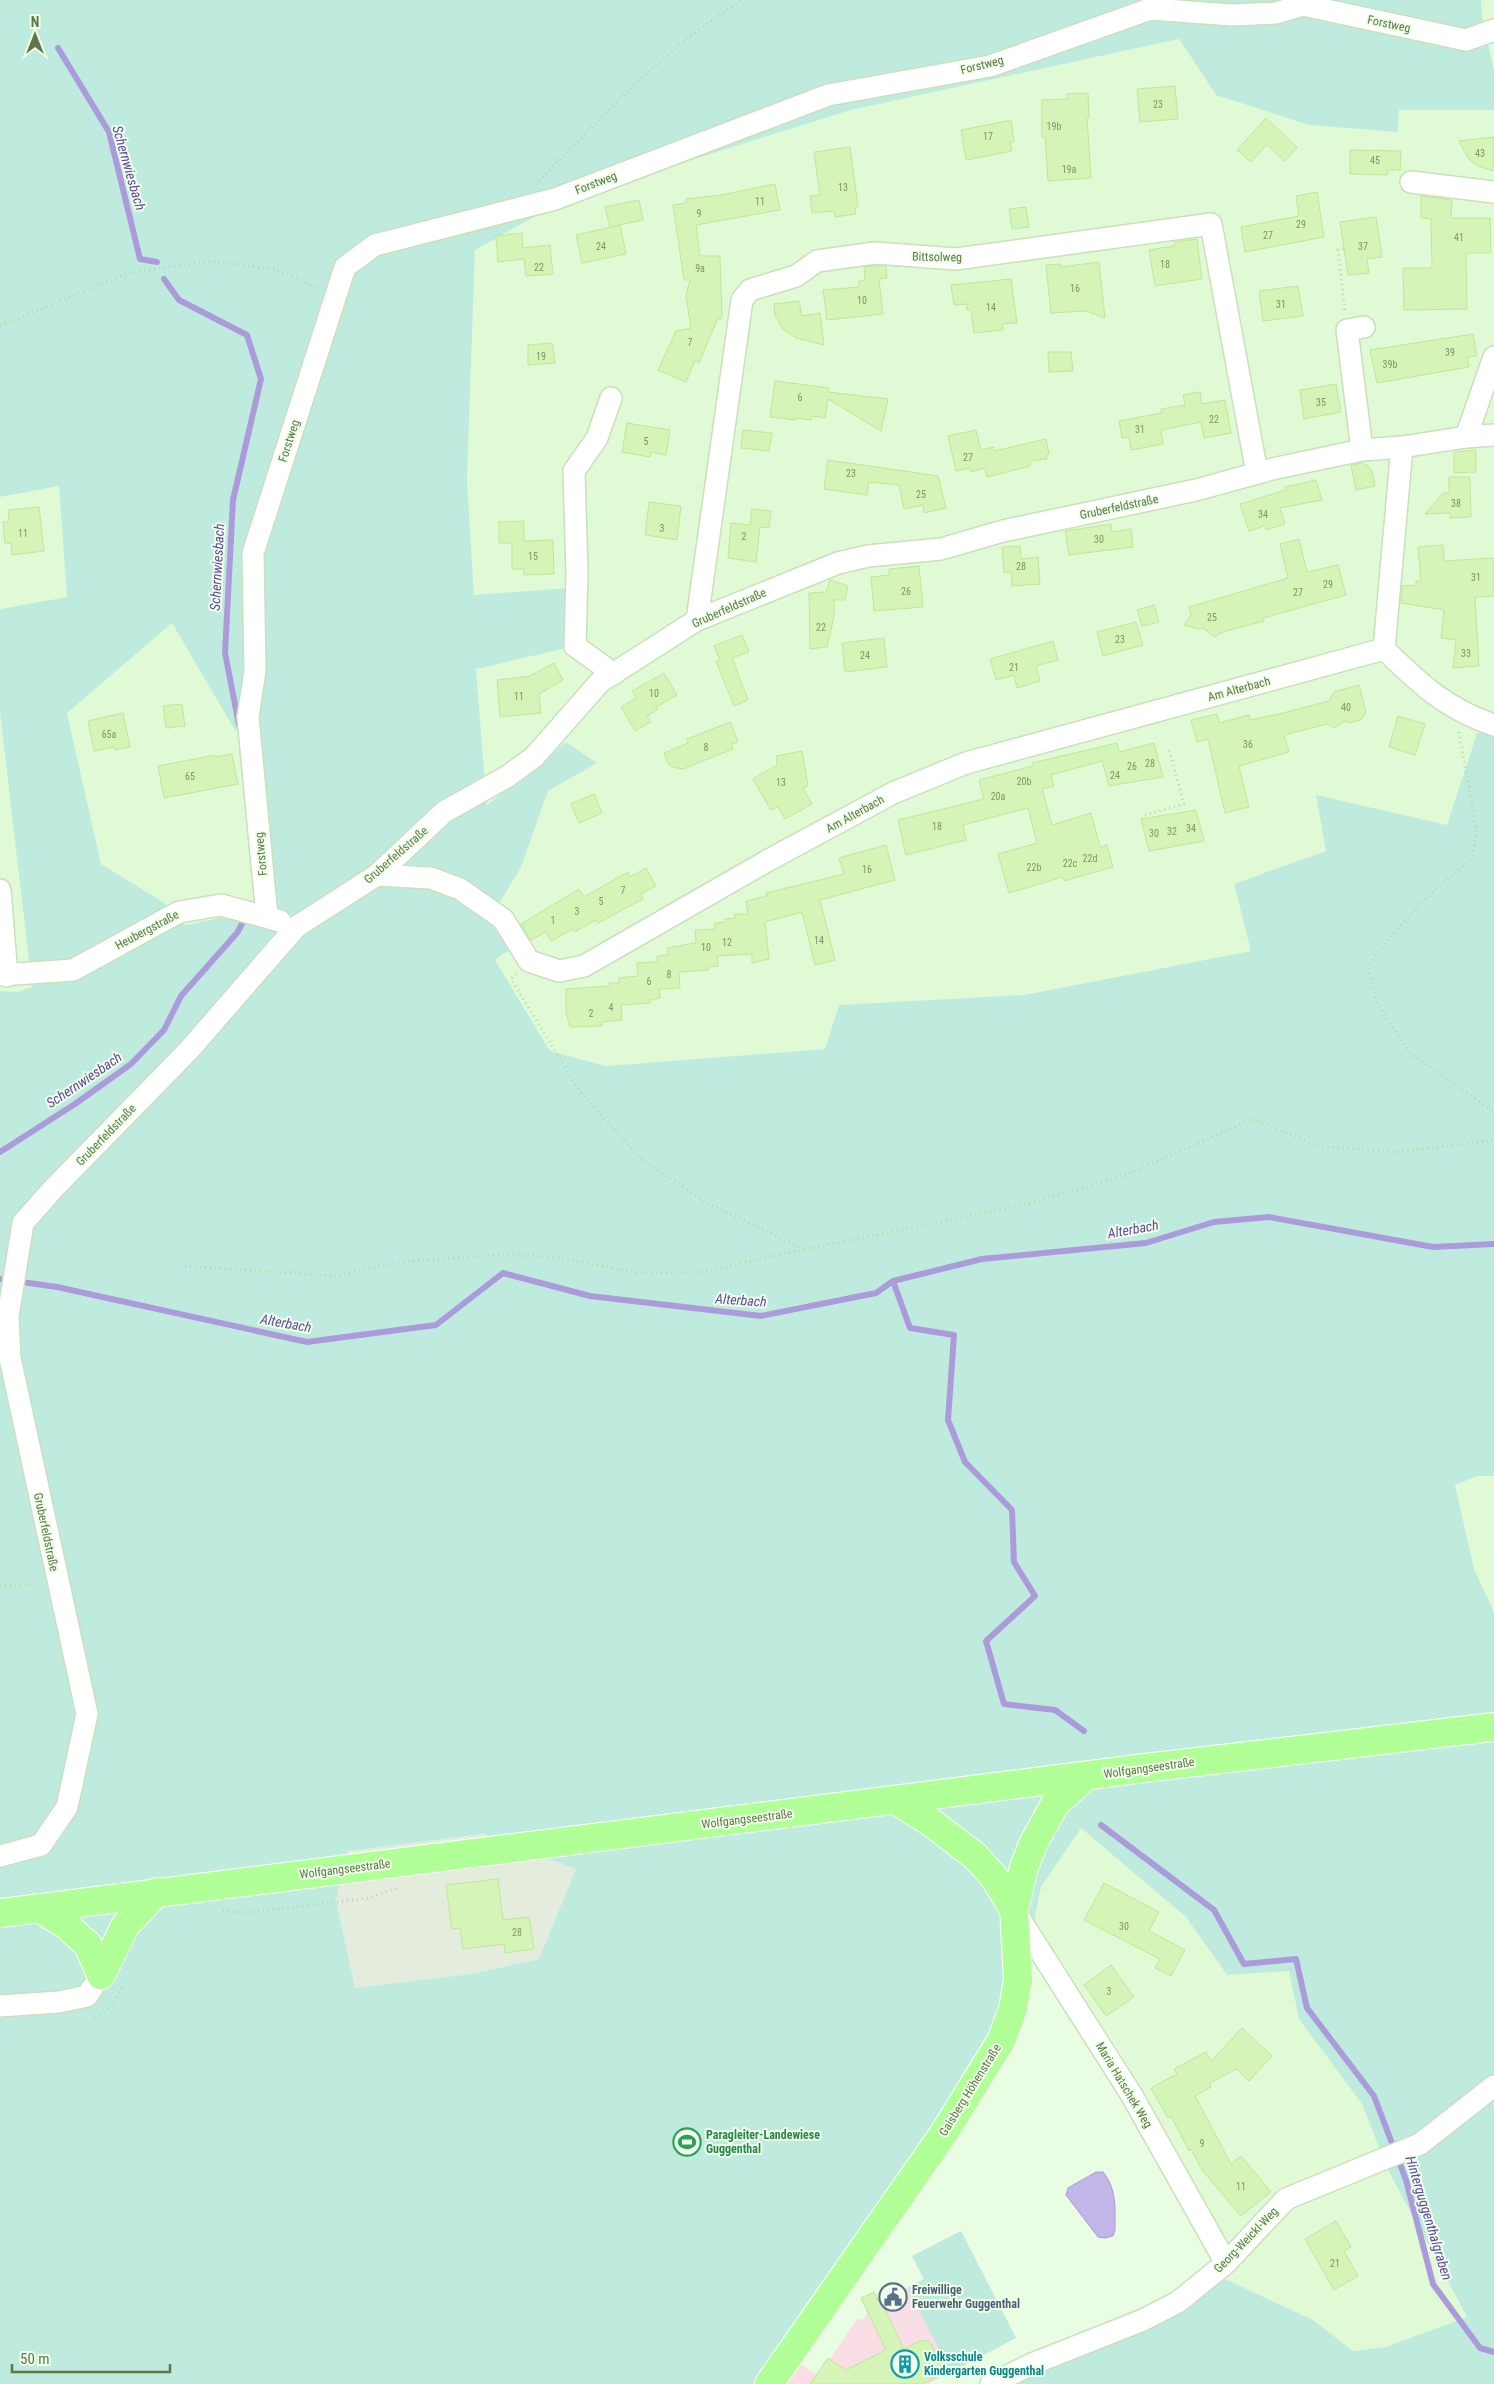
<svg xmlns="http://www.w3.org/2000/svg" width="1494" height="2384" font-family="'Roboto Condensed',sans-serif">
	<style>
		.residential { fill: #e1fad6 }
		.industrial { fill: #e3ecdd }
		.education { fill: #f9dee5 }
		.green { fill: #bfebdf; fill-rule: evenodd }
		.water { fill: #c2b5e8; stroke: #ac9bda }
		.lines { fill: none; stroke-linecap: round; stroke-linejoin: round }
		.stream { stroke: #ac9bda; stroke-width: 6 }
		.building { fill: #d5f4b8; stroke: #bfe797 }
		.minor-casing { stroke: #cae0ba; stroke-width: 24 }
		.major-casing { stroke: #fff; stroke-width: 30 }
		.path { stroke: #bad99b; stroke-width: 3; stroke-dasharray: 1 4; stroke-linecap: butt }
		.minor { stroke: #fff; stroke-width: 21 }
		.major { stroke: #b1ff97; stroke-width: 28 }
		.labels { text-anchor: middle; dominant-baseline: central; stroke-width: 4; stroke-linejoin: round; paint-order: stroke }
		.number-label { font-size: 10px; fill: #7d9663 }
		.street-label { font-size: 12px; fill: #607647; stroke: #efffe9 }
		.leisure-label { font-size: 12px; font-weight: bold; fill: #27864d; stroke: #efffe9; text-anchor: start }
		.service-label { font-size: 12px; font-weight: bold; fill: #4e5e75; stroke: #efffe9; text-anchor: start }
		.culture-label { font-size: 12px; font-weight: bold; fill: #0d838f; stroke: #efffe9; text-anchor: start }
		.water-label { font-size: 14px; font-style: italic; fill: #6148a0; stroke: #efffe9 }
	</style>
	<rect width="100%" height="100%" fill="#e9fde2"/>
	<g class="residential">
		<path d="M1481,0H1494V70L1482,15Z"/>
		<path d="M1179,39L1216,95L1397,132L1398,110H1494V733H1477L1447,825L1317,796L1326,851L1235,884L1251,951L1024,995L839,1005L825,1049L606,1066L550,1051L495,960L489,921L521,867L548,791L596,763L565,742L488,805L476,668L567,648L569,588L474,595L467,479L475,250L566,199L851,110Z"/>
		<path d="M59,486L67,597L0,609V497Z"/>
		<path d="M172,623L233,727L260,756L275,906L186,925L163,902L101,864L67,713Z"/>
		<path d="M0,713L32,988L17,992L0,991Z"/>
		<path d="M1478,1476H1494V1612L1474,1569L1455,1485Z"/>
		<path d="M1081,1828L1186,1917L1227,1975L1289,1971L1299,2019L1363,2104L1388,2170L1467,2318L1386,2347L1353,2351L1313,2320L1225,2279L1237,2266L1120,2052L1033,1926L1041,1887Z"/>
	</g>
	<path class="industrial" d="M483,1834L577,1869L539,1959L471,1974L355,1988L336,1900L348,1851Z"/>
	<path class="education" d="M961,2231L1016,2338L928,2384H783L797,2363L816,2374L828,2358L830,2359L858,2318L863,2320L868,2312L866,2309L924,2279L912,2256Z"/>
	<g class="green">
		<path d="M0,0H1481L1482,15L1494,70V110H1399L1398,132L1309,125L1216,95L1179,39L851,110L566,199L475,250L467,479L474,595L569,588L567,648L476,669L487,805L566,742L597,763L548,791L521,867L489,921L509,950L495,960L550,1051L606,1066L825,1049L839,1005L1024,995L1251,951L1234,884L1326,851L1316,795L1447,825L1477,733H1494V1476H1478L1455,1485L1474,1569L1494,1612V2384H986L1225,2279L1313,2320L1353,2351L1386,2347L1467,2317L1388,2170L1362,2104L1299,2019L1289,1971L1227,1975L1186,1917L1081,1828L1041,1887L1010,2040L783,2384H0V991L17,992L32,987L0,713V609L67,597L59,486L0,497ZM172,623L233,727L260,756L275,906L186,925L163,902L101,864L67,713ZM483,1834L576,1869L539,1959L471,1974L355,1988L336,1900L348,1851Z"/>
		<path d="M961,2231L1016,2338L951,2372L907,2288L924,2279L912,2256Z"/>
	</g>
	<path class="water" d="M1096,2172H1103C1117,2189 1115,2209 1115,2230L1113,2236L1105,2238L1098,2237L1066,2195L1068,2188Z"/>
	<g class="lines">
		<g class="stream">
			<path d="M58,48L109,132L140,259L157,262"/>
			<path d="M164,279L179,300L247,335L261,379L233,500L225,653L239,725"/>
			<path d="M0,1152L75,1104L131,1064L164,1030L181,996L237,933L243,922"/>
			<path d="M0,1279L57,1287L307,1342L436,1325L503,1273L590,1296L761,1316L876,1293L893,1281L982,1259L1146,1243L1214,1222L1269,1217L1433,1247L1494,1244"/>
			<path d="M893,1281L910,1328L954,1335L948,1420L965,1462L1012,1510L1014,1562L1035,1596L986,1641L1004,1704L1055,1710L1084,1731"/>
			<path d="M1101,1825L1214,1910L1244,1964L1296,1959L1307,2008L1374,2096L1406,2180L1433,2284L1480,2348L1494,2352"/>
		</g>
	</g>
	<g class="building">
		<path d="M1175,86L1178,119L1140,122L1137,89Z"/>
		<path d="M1088,93L1089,118H1087L1091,178L1048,181L1045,137H1042V100L1067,99V94Z"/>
		<path d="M1266,118L1297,147L1285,161L1267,145L1251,162L1237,150Z"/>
		<path d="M1011,120L1014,142H1010L1012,151L966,160L961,130Z"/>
		<path d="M1494,137V171L1477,166L1468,158L1459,141Z"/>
		<path d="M850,147L858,206L855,207L856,214L835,217L834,211L812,213L810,196L820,195L814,152Z"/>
		<path d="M1350,150L1401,151L1400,170H1388L1387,175L1350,174Z"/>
		<path d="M775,184L780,210L696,225L700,256H720L722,318L717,320L699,363L695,361L686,382L658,370L676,331L691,328L686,296L690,280H684L673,205L686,203V199L721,195Z"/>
		<path d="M1317,192L1324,237L1245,252L1241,227L1299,216L1296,196Z"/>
		<path d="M1421,196L1452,200L1451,218H1490L1491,253H1466L1467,309L1404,310L1403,268H1432L1431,219L1421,218Z"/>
		<path d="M639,200L643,220L610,227L605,207Z"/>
		<path d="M1026,207L1029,227L1012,229L1009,209Z"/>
		<path d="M1376,217L1382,257L1367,259L1369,273L1348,275L1340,222Z"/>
		<path d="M620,225L626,254L582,263L576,235Z"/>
		<path d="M522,233L523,248L550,245L553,274L526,276L524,259L498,262L496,236Z"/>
		<path d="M1197,239L1202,279L1155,286L1149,250L1174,246V242Z"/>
		<path d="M1099,262L1105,318L1086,311L1051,313L1046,265L1061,264V267Z"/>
		<path d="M875,266H886L887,278L879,279L883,314L827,320L823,290L859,287V281H865L864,267Z"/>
		<path d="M1011,279L1017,323L1002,324L1003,330L974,333L971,310H967V304L954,305L951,285Z"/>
		<path d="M1298,286L1303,316L1263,321L1259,291Z"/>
		<path d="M799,301L802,316L820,313L824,345L796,338L782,328L775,315L774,304Z"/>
		<path d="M1473,334L1477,356L1467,357L1469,367L1377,383L1370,350Z"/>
		<path d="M551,343V345H553L555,363L528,365V345Z"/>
		<path d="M1048,352H1071L1073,371L1049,372Z"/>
		<path d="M775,381L829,388L828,392L888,399L881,431L828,399L825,418L812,416L811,420L795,418V420L770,417Z"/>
		<path d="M1336,384L1341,412L1304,419L1300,390Z"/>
		<path d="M1200,392L1202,404L1225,400L1231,433L1204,438L1201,422L1161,430L1163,444L1131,450L1129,437L1122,438L1119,421L1162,413L1161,409L1185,405L1183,395Z"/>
		<path d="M627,423L670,430L666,455L651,452L650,457L622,452Z"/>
		<path d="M743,430L772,433L769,451L741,448Z"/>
		<path d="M976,430L981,450L994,447V451L1046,439L1049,454L1046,456L1047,459L1030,461V466L987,477L985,468L971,472L970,468L956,471L948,436Z"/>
		<path d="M1476,450V472L1454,473V452Z"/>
		<path d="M828,460L938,476L946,508L924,513L923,505L904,509L899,485L869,482L867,495L824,489Z"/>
		<path d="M1362,463L1367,465L1372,471L1375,486L1356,490L1351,465Z"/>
		<path d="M1449,477H1470L1471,517L1450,518V513L1425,514L1443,493H1449Z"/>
		<path d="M1316,480L1322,500L1280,508L1285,524L1266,530L1264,526L1249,531L1240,504L1286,490L1285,487Z"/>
		<path d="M649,502L681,506L677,540L645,535Z"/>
		<path d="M39,507L44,551L12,555L11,543L5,544L3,522L9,521L8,510Z"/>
		<path d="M752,509L771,511L769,528L760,527L756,562L728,558L731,523L750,525Z"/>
		<path d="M524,521V541L553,540L554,574L524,575V569H512V543H499V522Z"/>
		<path d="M1111,524L1112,532L1131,529L1133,547L1069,555L1065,531Z"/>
		<path d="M1299,539L1307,572L1338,565L1346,595L1263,618L1264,621L1223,632L1214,637L1203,628L1199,629L1184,625L1191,615L1189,607L1288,578L1280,544Z"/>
		<path d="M1443,545L1444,561L1494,558V596L1475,597L1479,666L1453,668L1456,640L1441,638L1444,610L1401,603L1402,586L1416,585V581H1421L1418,547Z"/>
		<path d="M1020,546L1021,559L1038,557L1040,584L1012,586L1011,572L1004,573L1002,547Z"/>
		<path d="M919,566L923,607L874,611L871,577L889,575V569Z"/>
		<path d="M830,580L848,586L845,600H834V617L827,647L810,649L809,593L826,592Z"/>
		<path d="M1154,605L1159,622L1142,626L1137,610Z"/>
		<path d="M1136,622L1143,645L1103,656L1097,632Z"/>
		<path d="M742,635L749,652L732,658L748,700L734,706L716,661L720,660L714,646Z"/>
		<path d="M884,638L887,667L845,672L842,643Z"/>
		<path d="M1053,641L1058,660L1036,666L1040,681L1017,688L1014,675L996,680L990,659Z"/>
		<path d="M554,663L563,680L539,694L541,713L500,717L497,680L530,676Z"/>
		<path d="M664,673L677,695L656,707L657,710L647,716L651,722L635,731L621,707L636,698L632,691Z"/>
		<path d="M1359,685L1366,712L1361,720L1349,723L1345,721L1334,728L1327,724L1284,735L1289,752L1239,766L1249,807L1225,813L1208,739L1197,742L1191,720L1217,714L1219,723L1249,715L1250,720L1279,714L1329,701L1334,692Z"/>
		<path d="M182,704L185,726L166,728L163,706Z"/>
		<path d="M123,713L130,747L115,750L114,747L94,751L88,721Z"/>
		<path d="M1398,716L1425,724L1415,755L1389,747Z"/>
		<path d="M730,722L738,742L731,744L733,749L683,769L672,767L668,764L664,753L688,743L687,739Z"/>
		<path d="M1117,743L1119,752L1154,743L1163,777L1109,786L1102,761L1051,775L1054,786L1042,789L1052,825L1091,813L1100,847L1107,845L1113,867L1064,881L1063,877L1009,893L998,854L1037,843L1028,808L963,825L966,840L906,855L898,820L984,799L979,780L1033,766L1032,763Z"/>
		<path d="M802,751L808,786L803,788L812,804L785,819L778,807L771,810L753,779L777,765L776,756Z"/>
		<path d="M232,754L238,784L164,798L158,766L215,755L216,757Z"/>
		<path d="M594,794L602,813L579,823L571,804Z"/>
		<path d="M1196,810L1204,841L1149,851L1141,819Z"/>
		<path d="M886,845L895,880L820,900L835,960L815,965L802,912L765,922L769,959L752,963V954L717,956L718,966L708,967V970L679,972L680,988L659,989L660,998L650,1000V1003L621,1005L622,1020L602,1022V1026L570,1027L566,1012V989L610,986L609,983H619V978L638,976L637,963L657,962V956L668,955L667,948L696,943L695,930L715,929V923L725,922V919L735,918V914H748L746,901L767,896L766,893L844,874L839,858Z"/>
		<path d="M646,868L656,886L641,894L643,899L598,923L596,920L574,932L573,929L551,941L546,932L531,940L521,924L579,889L584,897L628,872L630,877Z"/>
		<path d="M498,1879L503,1920L529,1917L534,1949L505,1953L504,1944L463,1949L460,1928L452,1929L446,1885Z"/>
		<path d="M1104,1883L1159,1912L1149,1931L1185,1950L1171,1976L1155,1968L1160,1959L1084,1920Z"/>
		<path d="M1111,1965L1134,1997L1106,2016L1084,1985Z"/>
		<path d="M1242,2028L1272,2056L1249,2081L1236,2069L1210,2083L1211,2087L1195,2096L1231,2164L1241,2156L1271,2192L1241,2216L1202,2170L1191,2149L1189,2151L1171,2116L1168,2118L1151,2088L1177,2074L1174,2069L1206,2052L1211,2061Z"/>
		<path d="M1336,2221L1351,2247L1344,2251L1358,2276L1334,2290L1305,2239Z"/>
		<path d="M874,2292L879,2302L881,2301L904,2349L922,2340L930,2342L946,2372L922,2384H810L828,2358L846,2370L886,2350L861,2298Z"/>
	</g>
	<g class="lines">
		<g class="minor-casing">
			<g id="minor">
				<path d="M1411,182L1494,192"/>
				<path d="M611,398L597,438L574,471L577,574L575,646L614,674"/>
				<path d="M1466,437L1494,357"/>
				<path d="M1362,450L1347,330L1364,327"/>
				<path d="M697,620L742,300L750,290L796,276L817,261L875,253L956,259L1211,224L1257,473"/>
				<path d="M1384,649L1402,447"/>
				<path d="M377,875L431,878L460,889L503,919L529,961L559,971L584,966L767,861L893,793L966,763L1384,649C1420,684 1446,709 1494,725"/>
				<path d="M0,890L7,976"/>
				<path d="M267,917L248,717L255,670L253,553L345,267L375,245L555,199L828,95L990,66L1150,9L1232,15L1276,13L1303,5L1466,40L1494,30"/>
				<path d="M0,975L73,970L179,912L221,905L280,921"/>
				<path d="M0,1856L41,1845L67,1807L87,1714L10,1358L8,1316L23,1223L53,1189L189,1050L296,927L377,875L444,812L508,776L534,757L600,682L697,620L838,563L868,556L941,549L1003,531L1196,490L1272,469L1362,450L1402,447L1466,437L1494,435"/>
				<path d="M1014,1910L1131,2094L1226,2263"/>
				<path d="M0,2006L59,2002L87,1996L101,1975"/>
				<path d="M991,2384L1032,2364L1143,2320L1178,2302L1226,2263L1286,2199L1420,2144L1494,2086"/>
			</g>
		</g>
		<g class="major-casing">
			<g id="major">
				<path d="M39,1908L66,1925L88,1945L101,1975"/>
				<path d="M1014,1910L1024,1867L1034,1842L1055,1804L1085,1777"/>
				<path d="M0,1913L1145,1768L1494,1727"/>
				<path d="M101,1975L125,1926L157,1892"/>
				<path d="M769,2384L944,2133L1001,2041L1013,2009L1018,1979L1014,1910L994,1877L975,1856L929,1821L895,1800"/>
			</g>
		</g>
		<g class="path">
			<path d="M539,181C602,117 665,47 743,0"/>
			<path d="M1345,310L1338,250L1347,249"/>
			<path d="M0,326L128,273L208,261L276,269L317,288"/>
			<path d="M1459,732L1477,832L1472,858L1421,903L1378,952L1368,969L1378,1005L1410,1053L1494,1112"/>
			<path d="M1145,815L1184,804L1169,750"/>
			<path d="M516,974L511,979L579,1090L640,1158L707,1203L804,1249"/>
			<path d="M185,1266L338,1276L399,1262L510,1254L561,1258L637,1273L703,1272L782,1254L1027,1204L1126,1175L1253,1119L1318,1146L1399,1152L1494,1140"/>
			<path d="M0,1586L39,1584"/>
			<path d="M223,1910L242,1913L369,1898L397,1888"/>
			<path d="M95,2017L110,2008L122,1988"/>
		</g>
		<use href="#minor" class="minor"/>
		<use href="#major" class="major"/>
	</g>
	<defs>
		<g id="stadium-ring" transform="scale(1.4375)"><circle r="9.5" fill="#efffe9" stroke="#2e9e5b" stroke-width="1.5"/><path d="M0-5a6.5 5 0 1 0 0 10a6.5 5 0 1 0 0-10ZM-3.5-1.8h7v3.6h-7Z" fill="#2e9e5b"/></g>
		<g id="civic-ring" transform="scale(1.4375)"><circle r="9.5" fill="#efffe9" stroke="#5c6f8a" stroke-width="1.5"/><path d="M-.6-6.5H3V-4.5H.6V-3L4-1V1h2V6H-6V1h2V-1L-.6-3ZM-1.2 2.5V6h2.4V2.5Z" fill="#5c6f8a"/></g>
		<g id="building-ring" transform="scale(1.4375)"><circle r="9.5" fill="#efffe9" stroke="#0f9aa8" stroke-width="1.5"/><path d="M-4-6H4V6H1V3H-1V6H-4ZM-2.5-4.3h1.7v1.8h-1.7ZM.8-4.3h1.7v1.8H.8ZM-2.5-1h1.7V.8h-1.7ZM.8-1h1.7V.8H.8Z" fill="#0f9aa8"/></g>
	</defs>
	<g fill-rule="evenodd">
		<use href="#stadium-ring" x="687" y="2142"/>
		<use href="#civic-ring" x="893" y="2297"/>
		<use href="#building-ring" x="905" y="2364"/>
	</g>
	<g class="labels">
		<g class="number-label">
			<text x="1158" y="104">23</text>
			<text x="1054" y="126">19b</text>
			<text x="988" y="136">17</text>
			<text x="1480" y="153">43</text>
			<text x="1375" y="160">45</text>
			<text x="1069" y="169">19a</text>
			<text x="843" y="187">13</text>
			<text x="760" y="201">11</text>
			<text x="699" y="213">9</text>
			<text x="1301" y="224">29</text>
			<text x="1268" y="235">27</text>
			<text x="1459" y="237">41</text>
			<text x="601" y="246">24</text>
			<text x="1363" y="246">37</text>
			<text x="1165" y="264">18</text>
			<text x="539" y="267">22</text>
			<text x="700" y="268">9a</text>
			<text x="1075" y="288">16</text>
			<text x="862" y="300">10</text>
			<text x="1281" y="304">31</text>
			<text x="991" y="307">14</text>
			<text x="690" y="342">7</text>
			<text x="1450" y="352">39</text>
			<text x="541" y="356">19</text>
			<text x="1390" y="364">39b</text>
			<text x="800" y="397">6</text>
			<text x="1321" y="402">35</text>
			<text x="1214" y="419">22</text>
			<text x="1140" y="429">31</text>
			<text x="646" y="441">5</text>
			<text x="968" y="457">27</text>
			<text x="851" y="473">23</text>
			<text x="921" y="494">25</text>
			<text x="1456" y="503">38</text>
			<text x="1263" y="514">34</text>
			<text x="662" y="528">3</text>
			<text x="23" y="533">11</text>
			<text x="744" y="536">2</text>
			<text x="1099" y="539">30</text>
			<text x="533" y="556">15</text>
			<text x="1021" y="566">28</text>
			<text x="1476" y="577">31</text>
			<text x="1328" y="584">29</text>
			<text x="906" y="591">26</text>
			<text x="1298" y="592">27</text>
			<text x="1212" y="617">25</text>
			<text x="821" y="627">22</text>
			<text x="1120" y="639">23</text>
			<text x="1466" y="653">33</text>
			<text x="865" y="655">24</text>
			<text x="1014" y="667">21</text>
			<text x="654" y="693">10</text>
			<text x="519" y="696">11</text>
			<text x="1346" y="707">40</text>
			<text x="109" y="734">65a</text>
			<text x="1248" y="744">36</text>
			<text x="706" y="747">8</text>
			<text x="1150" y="763">28</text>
			<text x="1132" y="766">26</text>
			<text x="1115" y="775">24</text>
			<text x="190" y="776">65</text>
			<text x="1024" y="781">20b</text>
			<text x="781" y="782">13</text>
			<text x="998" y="796">20a</text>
			<text x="937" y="826">18</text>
			<text x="1191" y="828">34</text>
			<text x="1172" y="831">32</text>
			<text x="1154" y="833">30</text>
			<text x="1090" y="858">22d</text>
			<text x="1070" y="863">22c</text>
			<text x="1034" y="867">22b</text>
			<text x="867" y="869">16</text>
			<text x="623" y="890">7</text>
			<text x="601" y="901">5</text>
			<text x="577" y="911">3</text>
			<text x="553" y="920">1</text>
			<text x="819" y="940">14</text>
			<text x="727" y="942">12</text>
			<text x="706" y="947">10</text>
			<text x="669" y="974">8</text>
			<text x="649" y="981">6</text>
			<text x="611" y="1007">4</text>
			<text x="591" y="1013">2</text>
			<text x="1124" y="1926">30</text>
			<text x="517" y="1932">28</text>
			<text x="1109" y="1991">3</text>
			<text x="1202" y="2143">9</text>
			<text x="1241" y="2186">11</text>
			<text x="1335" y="2263">21</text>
		</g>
		<g class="street-label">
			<text transform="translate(1389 24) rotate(12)">Forstweg</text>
			<text transform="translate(982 65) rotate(-14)">Forstweg</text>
			<text transform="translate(596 183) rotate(-21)">Forstweg</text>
			<text transform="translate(937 257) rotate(1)">Bittsolweg</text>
			<text transform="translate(289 441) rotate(-72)">Forstweg</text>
			<text transform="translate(1119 507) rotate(-12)">Gruberfeldstraße</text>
			<text transform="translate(729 608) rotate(-24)">Gruberfeldstraße</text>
			<text transform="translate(1239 689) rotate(-15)">Am Alterbach</text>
			<text transform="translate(855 814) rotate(-29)">Am Alterbach</text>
			<text transform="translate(261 854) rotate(-95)">Forstweg</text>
			<text transform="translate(396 855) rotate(-41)">Gruberfeldstraße</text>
			<text transform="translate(147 930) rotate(-28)">Heubergstraße</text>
			<text transform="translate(106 1135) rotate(-46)">Gruberfeldstraße</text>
			<text transform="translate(46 1532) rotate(78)">Gruberfeldstraße</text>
			<text transform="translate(1149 1768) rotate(-8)">Wolfgangseestraße</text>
			<text transform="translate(747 1819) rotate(-7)">Wolfgangseestraße</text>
			<text transform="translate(345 1869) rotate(-7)">Wolfgangseestraße</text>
			<text transform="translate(1124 2085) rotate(59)">Maria Hatschek Weg</text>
			<text transform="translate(970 2090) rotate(-58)">Gaisberg Höhenstraße</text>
			<text transform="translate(1246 2240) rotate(-46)">Georg-Weickl-Weg</text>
		</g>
		<g class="leisure-label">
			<text x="706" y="2135">Paragleiter-Landewiese<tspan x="706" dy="14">Guggenthal</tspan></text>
		</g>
		<g class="service-label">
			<text x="912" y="2290">Freiwillige<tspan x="912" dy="14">Feuerwehr Guggenthal</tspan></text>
		</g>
		<g class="culture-label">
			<text x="924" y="2357">Volksschule<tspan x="924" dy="14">Kindergarten Guggenthal</tspan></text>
		</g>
		<g class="water-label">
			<text transform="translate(129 168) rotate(74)">Schernwiesbach</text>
			<text transform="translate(217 567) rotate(-87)">Schernwiesbach</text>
			<text transform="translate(84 1080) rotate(-34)">Schernwiesbach</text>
			<text transform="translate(1133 1229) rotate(-10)">Alterbach</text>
			<text transform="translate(741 1300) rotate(4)">Alterbach</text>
			<text transform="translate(286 1323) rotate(10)">Alterbach</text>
			<text transform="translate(1429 2218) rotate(73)">Hinterguggenthalgraben</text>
		</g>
	</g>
	<g transform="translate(35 35)" stroke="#efffe9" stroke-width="4" paint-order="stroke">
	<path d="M0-4L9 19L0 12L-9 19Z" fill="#607647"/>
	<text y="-8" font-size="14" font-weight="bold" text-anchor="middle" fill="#607647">N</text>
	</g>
	<path d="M12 2364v8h158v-8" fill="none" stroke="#607647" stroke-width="2.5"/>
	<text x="20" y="2364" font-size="15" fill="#607647" stroke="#efffe9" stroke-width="4" paint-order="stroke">50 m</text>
</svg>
